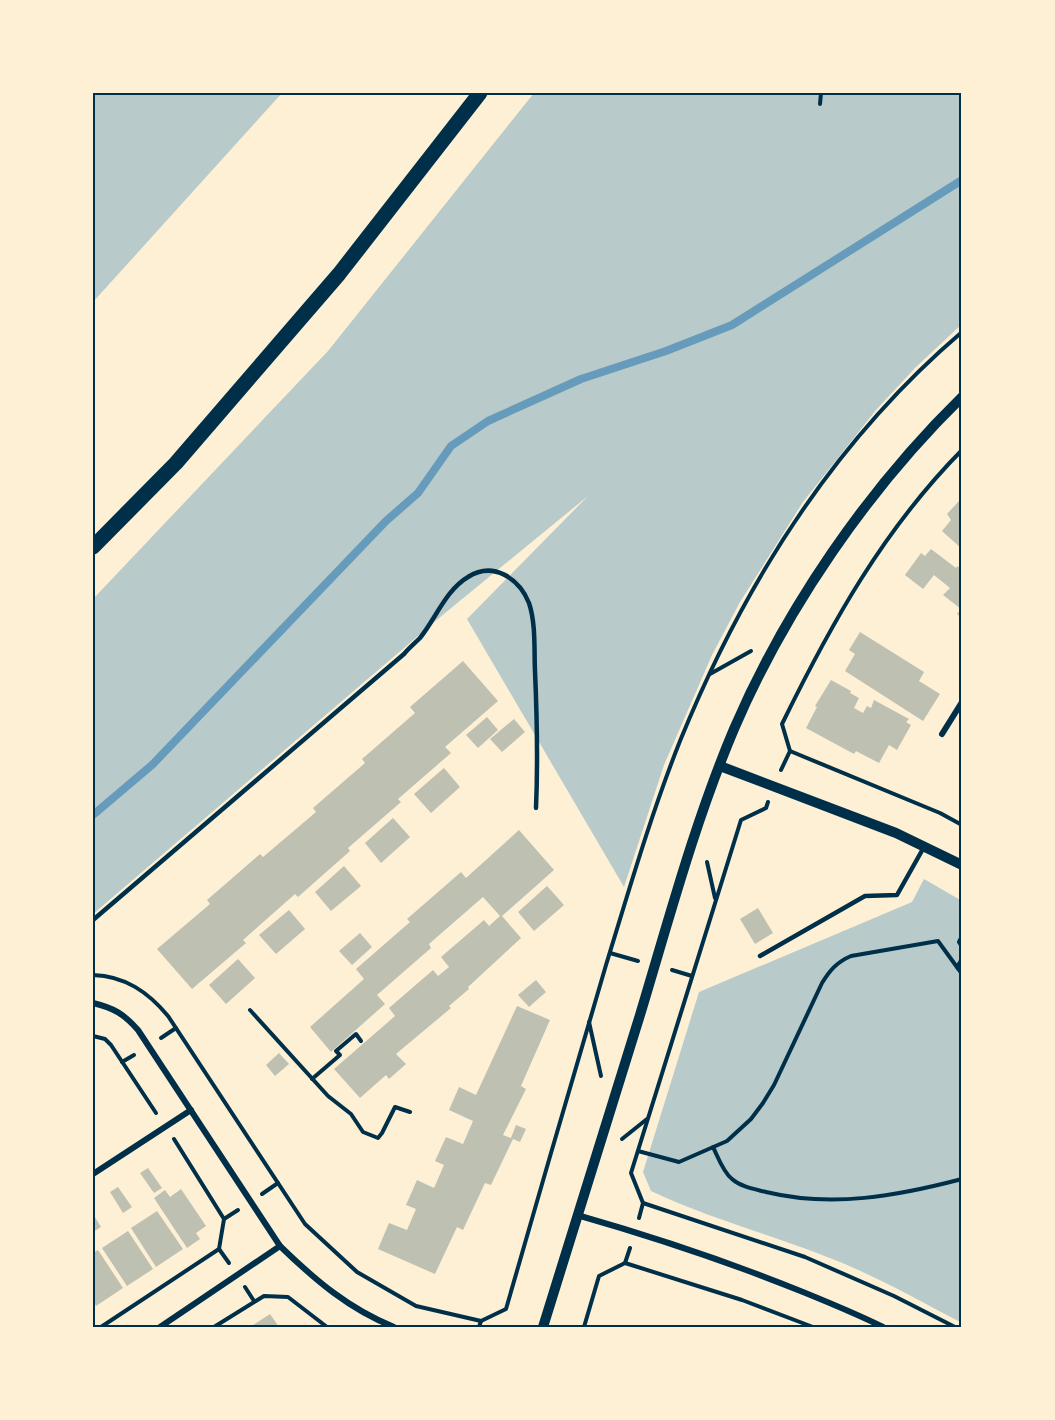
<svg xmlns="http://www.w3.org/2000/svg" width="1055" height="1420" font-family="'Titillium Web',sans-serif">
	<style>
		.green { fill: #b9caca }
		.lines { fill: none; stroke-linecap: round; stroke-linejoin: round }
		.stream { stroke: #669bbc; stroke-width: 8 }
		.building { fill: #bec0b2 }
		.path { stroke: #003049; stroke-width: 4 }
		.service { stroke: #003049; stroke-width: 4.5 }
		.minor { stroke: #003049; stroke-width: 6 }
		.tertiary { stroke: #003049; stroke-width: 10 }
		.primary { stroke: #003049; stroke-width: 15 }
		.neatline { fill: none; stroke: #003049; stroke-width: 2 }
	</style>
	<rect width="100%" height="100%" fill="#fdf0d5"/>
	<g class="green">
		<path d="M93,93H282L93,302Z"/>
		<path d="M534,93H962V324L916,367L876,410L803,502L740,602L712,655L664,765L624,887L467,619L588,496L439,618L93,914V599L328,351Z"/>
		<path d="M924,879L962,901V1323C916,1299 871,1273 822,1255C765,1233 706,1217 651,1191L643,1172L699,992L912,902Z"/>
	</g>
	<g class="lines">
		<path class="stream" d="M93,815L152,765L386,521L418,493L451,446L488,421L581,379L666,351L732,325L962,180"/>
	</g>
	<g class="building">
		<path d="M959,501L962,503V549L942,531L951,520L947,514Z"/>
		<path d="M931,549L956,568L957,566L962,570V618L957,614L961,609L943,595L950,588L934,575L923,589L905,575L921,553L925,556Z"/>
		<path d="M860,632L924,672L919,681L940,694L923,721L845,671L855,654L849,650Z"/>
		<path d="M463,661L498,701L445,747L451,753L398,799L401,802L348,848L350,851L298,897L295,894L243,940L246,943L192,989L157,949L210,904L207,900L260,854L263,857L316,812L313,808L365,763L362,759L415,713L410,707Z"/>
		<path d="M831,680L851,691L850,693L859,698L854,708L863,713L867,706L871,708L874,700L909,719L906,722L911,725L897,750L889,745L879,763L856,751L854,754L806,728L817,707L815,706Z"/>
		<path d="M487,717L498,730L478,748L466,735Z"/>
		<path d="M514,719L525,732L502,752L490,739Z"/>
		<path d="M444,768L460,787L431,813L414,794Z"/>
		<path d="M393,818L410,837L381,863L365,843Z"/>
		<path d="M519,830L554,870L502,916L521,938L468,987L469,989L449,1006L451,1008L396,1054L406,1064L389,1079L386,1075L360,1098L334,1069L395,1016L389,1008L433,970L438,976L449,967L441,957L484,920L489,926L500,916L483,897L429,944L431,948L377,995L385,1004L331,1052L310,1027L364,979L356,969L410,922L407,919L461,872L466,878Z"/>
		<path d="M344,866L361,886L331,911L315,892Z"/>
		<path d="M547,886L564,905L534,931L518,912Z"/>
		<path d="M758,908L773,933L755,944L740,919Z"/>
		<path d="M289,910L305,929L276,954L259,935Z"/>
		<path d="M360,933L372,947L352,965L339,951Z"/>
		<path d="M238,959L255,978L226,1004L209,985Z"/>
		<path d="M536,980L546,992L529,1007L518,995Z"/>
		<path d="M517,1006L550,1020L521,1086L526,1089L503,1135L511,1138L516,1125L526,1129L520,1142L513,1139L491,1185L485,1183L463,1230L457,1227L435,1274L378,1249L389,1223L407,1230L416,1209L406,1205L417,1180L434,1188L444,1165L435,1161L446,1137L463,1144L473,1121L449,1110L459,1087L476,1095Z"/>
		<path d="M279,1053L289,1064L275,1076L266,1065Z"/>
		<path d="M148,1168L162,1188L154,1193L140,1173Z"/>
		<path d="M118,1187L132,1207L123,1213L110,1192Z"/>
		<path d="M181,1189L206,1226L196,1233L200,1239L187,1248L154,1198L165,1190L170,1197Z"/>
		<path d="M157,1211L183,1249L156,1267L131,1228Z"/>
		<path d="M93,1214L101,1227L93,1232Z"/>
		<path d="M128,1231L153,1269L127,1286L102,1248Z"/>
		<path d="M98,1250L123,1288L96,1306L93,1300V1253Z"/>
		<path d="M270,1314L279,1327H250Z"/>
	</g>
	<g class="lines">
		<g class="path">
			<path d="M820,104L821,93"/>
			<path d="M710,674L751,651"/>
			<path d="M790,751L940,813L962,825"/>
			<path d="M781,770L790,751L782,724C831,624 883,530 962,450"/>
			<path d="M707,862L715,898"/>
			<path d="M962,936L959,942L962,947"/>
			<path d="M610,953L638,961"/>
			<path d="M957,967L962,959"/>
			<path d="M672,970L692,976"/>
			<path d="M93,975C125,976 148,992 168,1016L305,1224L357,1272L416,1306L481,1321L506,1309C539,1194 572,1080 606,965C629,890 651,814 680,741C743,586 834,441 962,332"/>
			<path d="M250,1010L328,1096L351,1114L363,1132L378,1138L382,1133L395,1107L410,1112"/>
			<path d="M589,1022L601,1076"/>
			<path d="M93,1036L105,1039L111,1045L156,1113"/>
			<path d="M161,1038L176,1028"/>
			<path d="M122,1062L134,1055"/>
			<path d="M312,1079L340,1055L336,1051L356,1034L361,1041"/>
			<path d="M622,1139L647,1119"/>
			<path d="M713,1147C718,1157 723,1172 732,1179C741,1187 754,1189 766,1192C832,1208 897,1196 962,1179"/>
			<path d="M638,1151L679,1162L727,1141L751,1119L763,1103L774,1085L822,983C830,970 837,962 851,956L938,941L962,974"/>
			<path d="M262,1194L278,1183"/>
			<path d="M643,1203L805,1257L894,1296L955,1327"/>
			<path d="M639,1218L643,1203L631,1173L741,820L766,808L768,802"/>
			<path d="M224,1219L238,1210"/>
			<path d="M219,1249L229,1263"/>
			<path d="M625,1263L742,1300L813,1327"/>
			<path d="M245,1287L254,1301"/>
			<path d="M101,1327L219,1249L224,1219L174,1139"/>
			<path d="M214,1327L264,1296L288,1297L327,1327"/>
			<path d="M479,1327L481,1321"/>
			<path d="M584,1327L599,1276L625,1263L630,1248"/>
		</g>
		<g class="service">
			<path d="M93,920L404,654C409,648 415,643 420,638C436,618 446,590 468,577C493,561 519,578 529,603C536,624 534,650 535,671C537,717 538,762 536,808"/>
			<path d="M760,956L865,896L897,895L924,847"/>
		</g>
		<g class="minor">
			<path d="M942,734L962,702"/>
			<path d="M93,1003C114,1008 124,1014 138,1030L280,1246C315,1280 349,1309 394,1327"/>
			<path d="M93,1174L191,1110"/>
			<path d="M577,1215C654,1237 729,1262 803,1292C830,1303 857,1314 883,1327"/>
			<path d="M160,1327L280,1246"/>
		</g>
		<g class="tertiary">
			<path d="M720,766L896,833L962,865"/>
			<path d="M543,1327C575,1223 608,1119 640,1015C669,919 695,821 734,729C786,608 868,489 962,397"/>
		</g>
		<path class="primary" d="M93,547L176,463L339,274L480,93"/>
	</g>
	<rect width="1055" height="1420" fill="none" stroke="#fdf0d5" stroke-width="189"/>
	<rect x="94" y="94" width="866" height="1232" class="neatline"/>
</svg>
